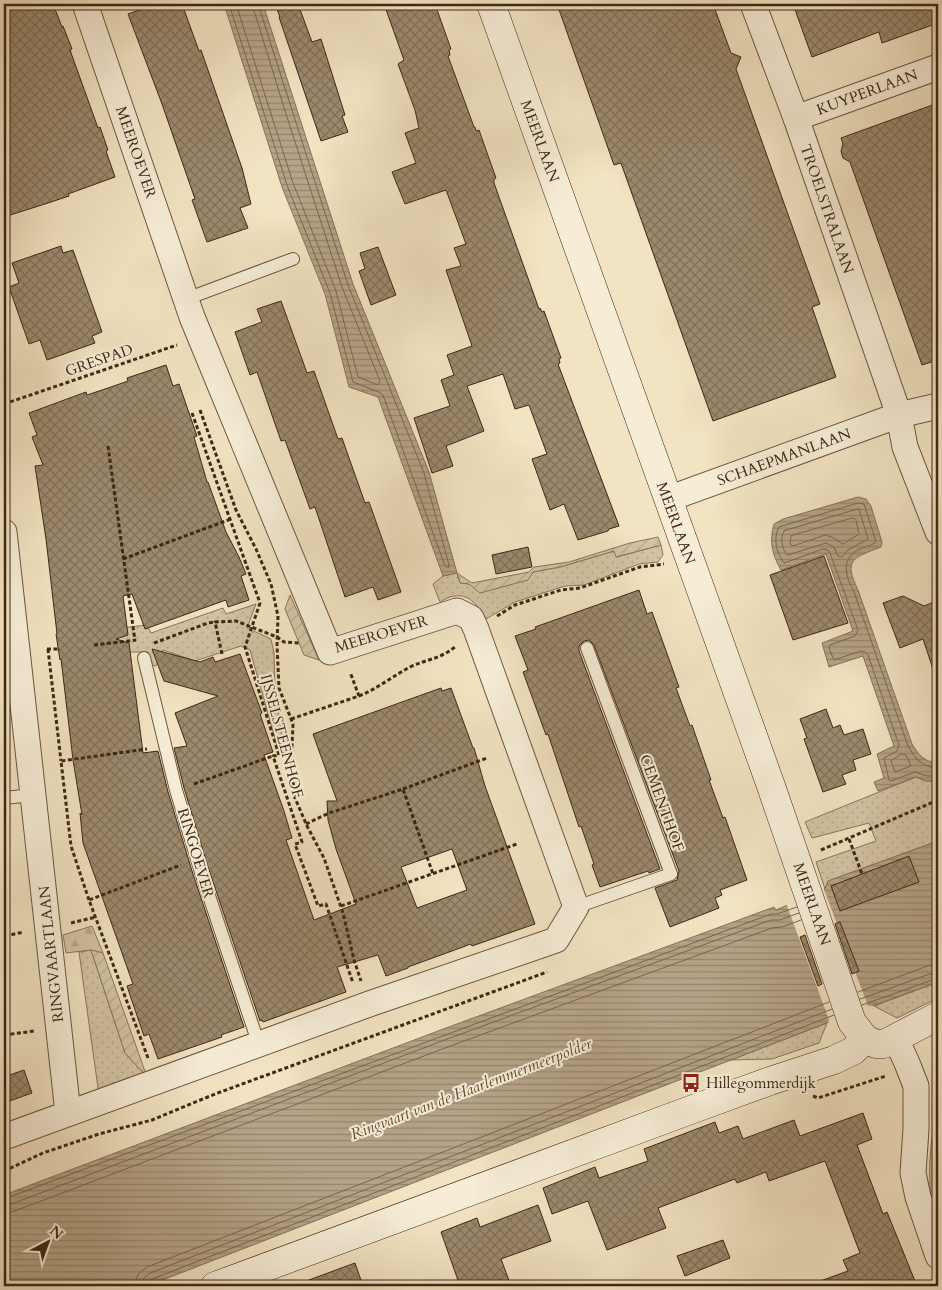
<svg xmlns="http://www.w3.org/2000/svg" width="942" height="1290" font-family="Cardo,serif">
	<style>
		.grass { fill: url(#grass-dots); stroke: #88765c }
		.forest { fill: url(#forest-firs); stroke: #88765c }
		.garden { fill: url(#garden-furrows); stroke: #88765c }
		.water { fill: url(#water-rules); stroke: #857259 }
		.pier { fill: #f2e3c2 }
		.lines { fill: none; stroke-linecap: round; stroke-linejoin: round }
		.shore { stroke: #7a664e; stroke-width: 1 }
		.building { fill: url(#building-cross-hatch); stroke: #3e2814; fill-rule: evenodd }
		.lane-casing { stroke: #6b5740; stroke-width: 14 }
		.street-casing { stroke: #6b5740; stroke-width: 27 }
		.secondary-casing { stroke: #3e2814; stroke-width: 29 }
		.path { stroke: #3e2814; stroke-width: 3; stroke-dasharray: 4 2.5; stroke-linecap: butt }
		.lane { stroke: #f7edd7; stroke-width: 12 }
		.street { stroke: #f7edd7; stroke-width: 25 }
		.secondary { stroke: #f7edd7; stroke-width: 28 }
		.labels { text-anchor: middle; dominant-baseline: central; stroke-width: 4; stroke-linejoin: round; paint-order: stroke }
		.street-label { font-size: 15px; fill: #3e2814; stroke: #f7edd7 }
		.poi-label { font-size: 15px; fill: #3e2814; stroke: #f7edd7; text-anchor: start }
		.water-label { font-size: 16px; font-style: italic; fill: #624d36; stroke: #f7edd7 }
	</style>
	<defs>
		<pattern id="grass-dots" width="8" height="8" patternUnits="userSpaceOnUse" patternTransform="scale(1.25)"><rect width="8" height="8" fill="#d3c3a4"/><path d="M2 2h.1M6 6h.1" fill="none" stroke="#b6a88c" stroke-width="1.8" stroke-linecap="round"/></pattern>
		<pattern id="forest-firs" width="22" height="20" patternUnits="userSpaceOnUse" patternTransform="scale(1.25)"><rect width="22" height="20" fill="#d3c3a4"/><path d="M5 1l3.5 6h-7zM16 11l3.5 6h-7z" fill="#b6a88c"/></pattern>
		<pattern id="garden-furrows" width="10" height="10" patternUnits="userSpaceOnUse" patternTransform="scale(1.25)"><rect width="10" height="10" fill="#d3c3a4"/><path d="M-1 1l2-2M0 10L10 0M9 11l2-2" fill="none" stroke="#b6a88c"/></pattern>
		<pattern id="water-rules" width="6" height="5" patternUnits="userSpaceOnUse" patternTransform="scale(1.25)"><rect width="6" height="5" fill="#b5a387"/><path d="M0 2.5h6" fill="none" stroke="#95856d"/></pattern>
		<pattern id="building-cross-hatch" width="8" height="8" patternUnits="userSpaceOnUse" patternTransform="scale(1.25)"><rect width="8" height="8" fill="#9c896e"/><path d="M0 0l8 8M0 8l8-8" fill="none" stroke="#817059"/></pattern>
	</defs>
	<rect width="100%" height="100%" fill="#f2e3c2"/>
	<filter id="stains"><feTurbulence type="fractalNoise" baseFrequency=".004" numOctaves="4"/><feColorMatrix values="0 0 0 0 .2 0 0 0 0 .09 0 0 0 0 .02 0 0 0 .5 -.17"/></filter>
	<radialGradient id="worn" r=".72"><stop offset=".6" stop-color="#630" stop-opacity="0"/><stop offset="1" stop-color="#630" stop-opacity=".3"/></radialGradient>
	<g class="grass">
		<path d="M661,545L663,555L658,562L639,564L584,585L565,586L515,602L486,619C480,608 469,593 455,596C450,596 444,600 440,602L433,584L443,576L457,573L460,583L469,584L560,567L614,551L617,557Z"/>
		<path d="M256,604L247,628L271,639L274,653L275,690L284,748L278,749L250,650L241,646L195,661L163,650L156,666L148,664V652H106L94,631L147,625L151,633L223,608L226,614Z"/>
		<path d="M916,777L926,781H938V841L828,881L825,889L816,862L876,841L869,823L812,838L805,822Z"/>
		<path d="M91,950L125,1053L147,1077L99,1095L79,952Z"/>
		<path d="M938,982V998L897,1018L874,1006Z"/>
		<path d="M827,1023L819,1043L772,1059L731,1060Z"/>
		<path d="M938,1099V1196L931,1198C927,1165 932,1132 938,1099Z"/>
	</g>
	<path class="forest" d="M92,926L103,953L91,950L66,953L63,935Z"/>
	<g class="garden">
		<path d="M658,537L661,545L616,557L614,551L560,567L533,572L528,580L480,593L469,584L460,583L457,573L472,583L529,572L534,567L569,562L630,543Z"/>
		<path d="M290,595L319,660L304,655L285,609Z"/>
		<path d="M91,950L103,953L147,1077L125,1053Z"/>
	</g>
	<g class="water">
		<path d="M224,4H263L353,284L429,472L457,573L443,576L378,397L349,387L325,294L282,187Z"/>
		<path d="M858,497L866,499L871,506L882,542L881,547C853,558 843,559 858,590L912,744C919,755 924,762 938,763V781H926L916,777L878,791L874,782L884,778L877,754L894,746L863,656L829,667L822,643L853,631L826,554L781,570C772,554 769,542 774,524L783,519Z"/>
		<path d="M938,841V982L829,1022L147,1286H4V1195L438,1031L774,907L776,910L825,889L828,881Z"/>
	</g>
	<path class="pier" d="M823,887L868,1006H874L875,1009L827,1026L829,1020L786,903Z"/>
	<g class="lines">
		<g class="shore">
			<path d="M229,4L287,185L330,293L353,382L379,392L383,395L445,566L448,568L449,565L424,473L348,285L258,4"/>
			<path d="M236,4L293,183L336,291L358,377L378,385L380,381L342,287L286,114L252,4"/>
			<path d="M859,509L868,539L848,550L842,557L838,556L834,547L826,543L788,555L786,554C782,547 780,539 784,531Z"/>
			<path d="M853,518L856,520L859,534L843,544L832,537L825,535L793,546L790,544L791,536Z"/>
			<path d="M902,754L906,755L911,766L895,772L891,761Z"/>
			<path d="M938,768C922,767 916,760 908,746L854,592C846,577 840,560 858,550C864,547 871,546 876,542L864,504L858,503L779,527C773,539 776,552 784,563L823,549L828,550L830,553L858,630L855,636L830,645L829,648L834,660L861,651L865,652L868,655L899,745L897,751L884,758L889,780L891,781L915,772L927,776H938"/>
			<path d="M858,992L930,965L938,964"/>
			<path d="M860,999L938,971"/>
			<path d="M862,1005L938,978"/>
			<path d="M4,1199L771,914H777L797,907"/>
			<path d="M4,1205H9L442,1041L771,920H780L799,913"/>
			<path d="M4,1213L12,1212L445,1048L772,928L782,927L801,920"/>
			<path d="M134,1286L138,1274L147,1267L829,1002"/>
			<path d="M142,1286L144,1278L150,1273L832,1009"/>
			<path d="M148,1286L149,1282L152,1279L834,1015"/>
		</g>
	</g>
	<g class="building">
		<path d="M4,4H53L62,27L63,26L72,49L70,50L98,128L100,127L108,150L106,151L115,177L68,194L69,196L48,203L4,217Z"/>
		<path d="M157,4H182L199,51L201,50L242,168L251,204L240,208L248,228L207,242L192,200L195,199L162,104L128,14Z"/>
		<path d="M275,4H298L312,42L321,39L345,115L342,116L348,132L321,141L279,17H280Z"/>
		<path d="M384,4H435L451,49L449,50L450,55L448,56L474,127H475L476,131L479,130L496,178L494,179V183L539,309L540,308L542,312L544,311L561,358L559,359L560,363L558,364L619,526L609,529L608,531L578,540L564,504L550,510L532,459L547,454L529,405L515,409L503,374L467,386L484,431L446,446L453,466L432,473L414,418L450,406L441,380L454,375L447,355L472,346L446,270L461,266L454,248L466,244L446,190L405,204L392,172L416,163L405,133L419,128L415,110L398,64L404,60Z"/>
		<path d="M557,4H713L731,53L741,57L736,69L820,304L812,307L836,377L713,421L621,163L614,165Z"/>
		<path d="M793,4H938V23L882,43L879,32L812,57Z"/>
		<path d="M938,103V360L922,365L850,162L843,158L841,151L843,144L841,138Z"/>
		<path d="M61,246L63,253L73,250L102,332L92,336L95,343L47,360L40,340L29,344L9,287L19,283L12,263Z"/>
		<path d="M378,247L396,295L371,305L359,271L365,269L360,253Z"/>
		<path d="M281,301L307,373L314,371L338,439L342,438L365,503L369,502L401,592L378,600L373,587L345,597L315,507L310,509L285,440L281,441L257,372L250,375L235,332L262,322L257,309Z"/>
		<path d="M166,365L173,386L179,384L197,436L194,437L207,482H208L226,532L239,557L246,574L241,576L249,600L228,607L226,600L145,629L132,594L123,596L128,635L116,639L129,643L143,753L158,751L168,792L192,871L244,1027L221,1035L222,1037L158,1059L149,1034L144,1036L131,998L127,986L133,984L83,843L80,813L82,815L73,760L61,659L60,660L56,634H57L46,539L35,466L43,465L32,437L37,435L29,413L86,392L87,395L108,388L128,381L127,378Z"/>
		<path d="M528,547L532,567L496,574L492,555Z"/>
		<path d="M824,556L848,623L793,640L770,575Z"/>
		<path d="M639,590L647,614L652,612L679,687L676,688L690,726L692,725L711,780H709L723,818L725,817L747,880L720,890L722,895L715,898L719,908L670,927L655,888L677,880L679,871L594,645L589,640L584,641L579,646V651L660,869L649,873L648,871L600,887L592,865L594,864L581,826L579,827L548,734L546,735L523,672L528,670L515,636L536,629L535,627Z"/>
		<path d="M903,596L924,606L934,602L938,614V675H935L923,639L900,648L883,603Z"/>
		<path d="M152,649L200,662L213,657L215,662L240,654L262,713L260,714L273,752L264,755L284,811L292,838L286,840L314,920L356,904L336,849L328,820L327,801H337L313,734L427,693L441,688L442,691L451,688L473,748H474L485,786L535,924L472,946L471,944L408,967V968L386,976L378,955L337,967L346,992L263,1022L262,1020L260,1021L208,867L184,788L174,748L187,746L175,713L218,696L164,681ZM452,849L467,890L417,908L401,867Z"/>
		<path d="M826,709L833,728L840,725L844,735L863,729L871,754L853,760L856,770L842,775L846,784L823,792L804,739L807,738L800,719Z"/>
		<path d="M909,856L919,882L840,911L831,886Z"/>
		<path d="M840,922L859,971L852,974L835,924Z"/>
		<path d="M805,935L822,984L818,986L800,937Z"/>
		<path d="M24,1070L32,1093L4,1103V1077Z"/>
		<path d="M863,1113L872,1139L857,1145L883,1214L887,1212L917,1286H812V1284L848,1271L843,1260L860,1253L825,1161L769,1181L766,1172L737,1183L735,1179L658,1208L666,1228L607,1250L588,1201L552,1214L543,1188L595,1167L599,1178L648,1161L644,1149L715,1122L719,1133L738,1126L743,1139L794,1120L800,1136Z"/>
		<path d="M538,1205L551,1241L501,1259L511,1286H460L441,1232L477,1218L480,1227Z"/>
		<path d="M723,1240L730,1258L685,1276L677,1256Z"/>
		<path d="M355,1263L363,1286H298V1284Z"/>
	</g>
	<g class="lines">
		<g class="lane-casing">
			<g id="lane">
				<path d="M186,299L293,259"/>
				<path d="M144,658L176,790L200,869L259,1045"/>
				<path d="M4,798L33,795"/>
				<path d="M576,907L671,874L587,648"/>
			</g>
		</g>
		<g class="street-casing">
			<g id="street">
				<path d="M753,4L796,118L899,415L905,447L938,532"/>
				<path d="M796,118L938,67"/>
				<path d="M668,499L899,415L938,406"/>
				<path d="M4,532L68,1113"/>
				<path d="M896,1039L907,1063L916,1086V1129L913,1173L918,1197L938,1256"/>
				<path d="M4,1137L372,1003L556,940L576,907L476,629L471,618L457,611L330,652L192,317L85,4"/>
			</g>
		</g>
		<g class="secondary-casing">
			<g id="secondary">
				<path d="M491,4L771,786L852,1022L865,1039"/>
				<path d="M865,1039L876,1044H884L938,1016"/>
				<path d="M215,1286L696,1108L770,1081L834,1060L853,1051L865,1039"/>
			</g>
		</g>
		<g class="path">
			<path d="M4,404L177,345"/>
			<path d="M200,410L236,510L256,549L271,584L278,616L277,645L279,688L293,724L291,767L295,798L307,826L324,858L343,913L354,960L361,981"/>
			<path d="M192,413L260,603L245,647L279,755L273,756L302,842L295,844L318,906L326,904L353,983"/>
			<path d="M108,446L135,641"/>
			<path d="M123,559L231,519"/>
			<path d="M497,616L515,605L561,590L580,588L640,567L664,564"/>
			<path d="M154,643L208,623L215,622"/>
			<path d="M94,645L136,640"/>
			<path d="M47,649H58"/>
			<path d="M48,649L61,761"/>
			<path d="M222,654L215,622L236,621L277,637L284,642L300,643"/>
			<path d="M359,696C377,689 393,676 410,667C427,659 441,659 456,646"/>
			<path d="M291,719L359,696L350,672"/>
			<path d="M194,784L273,756"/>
			<path d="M403,789L487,758"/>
			<path d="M306,824L329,813L403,789L433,874"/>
			<path d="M849,839L862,874"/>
			<path d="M821,850L938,800"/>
			<path d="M89,900L71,846L61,761L147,749"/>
			<path d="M341,906L517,844"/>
			<path d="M71,923L96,917"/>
			<path d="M5,936L24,932"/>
			<path d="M4,1035L34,1031"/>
			<path d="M148,1058L89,900L181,865"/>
			<path d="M813,1096L818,1098L886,1076"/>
			<path d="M4,1171L43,1153L99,1134L152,1120L215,1094L547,972"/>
		</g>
		<use href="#lane" class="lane"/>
		<use href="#street" class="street"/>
		<use href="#secondary" class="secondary"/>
	</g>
	<defs>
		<g id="bus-bare" transform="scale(1.5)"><path d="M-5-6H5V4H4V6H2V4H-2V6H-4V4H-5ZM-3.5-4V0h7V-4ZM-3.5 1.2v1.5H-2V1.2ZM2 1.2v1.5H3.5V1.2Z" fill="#8f2418" stroke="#f7edd7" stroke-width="2.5" paint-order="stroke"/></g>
	</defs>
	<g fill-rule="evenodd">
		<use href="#bus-bare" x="691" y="1083"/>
	</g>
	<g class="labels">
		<g class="street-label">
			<text transform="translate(867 92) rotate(-20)">KUYPERLAAN</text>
			<text transform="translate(540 141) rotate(70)">MEERLAAN</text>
			<text transform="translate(136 152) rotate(71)">MEEROEVER</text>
			<text transform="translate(827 209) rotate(71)">TROELSTRALAAN</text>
			<text transform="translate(99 360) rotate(-19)">GRESPAD</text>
			<text transform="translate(784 457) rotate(-20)">SCHAEPMANLAAN</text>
			<text transform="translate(676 523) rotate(70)">MEERLAAN</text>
			<text transform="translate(381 634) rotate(-17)">MEEROEVER</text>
			<text transform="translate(282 736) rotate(75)">IJSSELSTEENHOF</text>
			<text transform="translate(662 803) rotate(70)">CEMENTHOF</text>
			<text transform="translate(196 853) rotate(73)">RINGOEVER</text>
			<text transform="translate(812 904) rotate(71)">MEERLAAN</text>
			<text transform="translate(51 954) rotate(-96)">RINGVAARTLAAN</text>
		</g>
		<g class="poi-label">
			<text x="706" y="1083">Hillegommerdijk</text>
		</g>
		<g class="water-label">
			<text transform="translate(471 1089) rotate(-21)">Ringvaart van de Haarlemmermeerpolder</text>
		</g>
	</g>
	<rect width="942" height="1290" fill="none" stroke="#f2e3c2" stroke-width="20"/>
	<rect x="5" y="5" width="932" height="1280" fill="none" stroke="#3e2814" stroke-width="2.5"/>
	<rect x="10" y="10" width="922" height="1270" fill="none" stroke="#3e2814"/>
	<g transform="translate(48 1242) rotate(41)" stroke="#f7edd7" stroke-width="4" paint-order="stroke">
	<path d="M0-4L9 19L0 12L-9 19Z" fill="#3e2814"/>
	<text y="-8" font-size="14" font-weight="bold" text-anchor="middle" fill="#3e2814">N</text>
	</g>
	<rect width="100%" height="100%" filter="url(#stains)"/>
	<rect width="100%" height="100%" fill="url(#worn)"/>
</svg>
